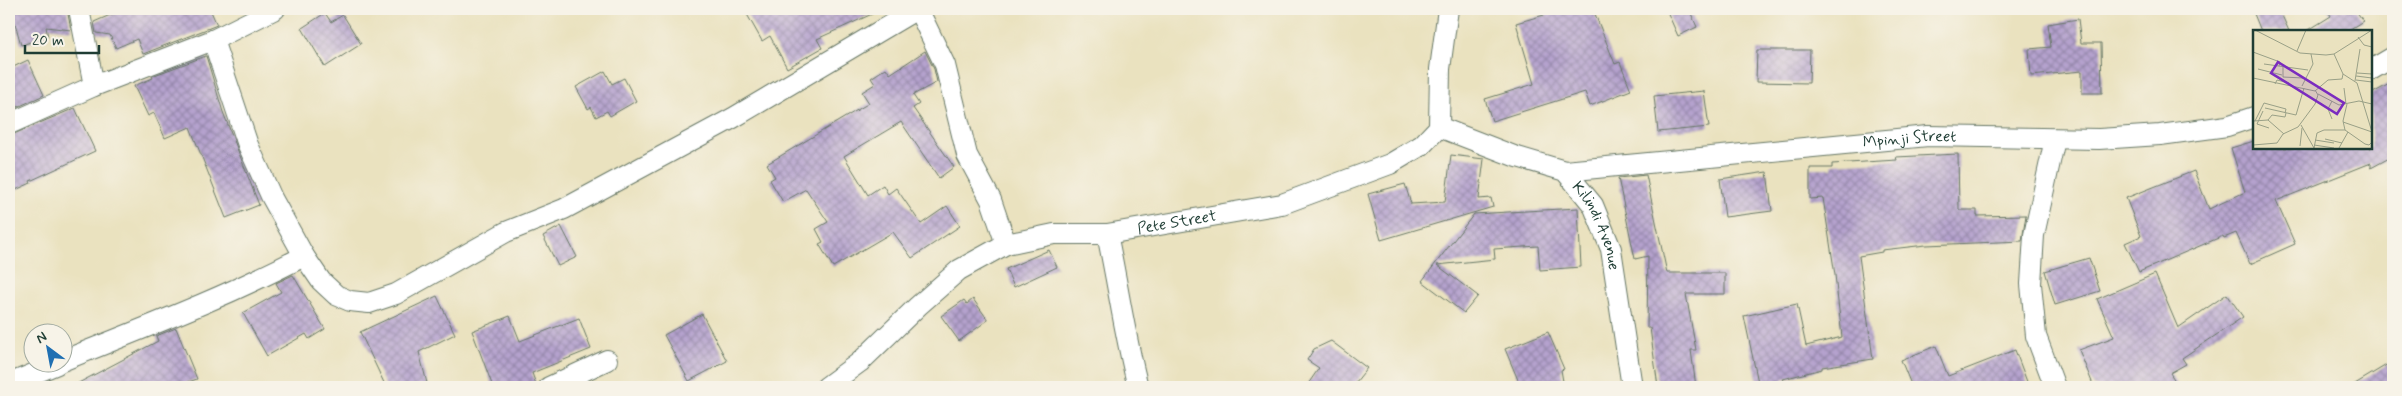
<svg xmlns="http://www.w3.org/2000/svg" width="2402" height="396" font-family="Mynerve,sans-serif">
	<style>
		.building { fill: url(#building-cross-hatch) }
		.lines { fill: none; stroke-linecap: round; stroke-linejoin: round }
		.minor-casing { stroke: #667765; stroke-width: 22 }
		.minor { stroke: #fff; stroke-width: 20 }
		.labels { text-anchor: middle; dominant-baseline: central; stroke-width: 4; stroke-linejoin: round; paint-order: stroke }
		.street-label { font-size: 16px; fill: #1f3d34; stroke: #f7f3e8 }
		.inset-road { fill: none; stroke: #99a087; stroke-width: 1 }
		.view { fill: #7b2cbf; fill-opacity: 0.15; stroke: #7b2cbf; stroke-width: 2.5 }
		.inset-edge { fill: none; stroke: #1f3d34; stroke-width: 2.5 }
	</style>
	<defs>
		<pattern id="building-cross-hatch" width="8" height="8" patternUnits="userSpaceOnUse" patternTransform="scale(1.25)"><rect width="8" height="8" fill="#b5a2ce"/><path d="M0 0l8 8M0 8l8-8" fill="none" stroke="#9385a8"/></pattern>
	</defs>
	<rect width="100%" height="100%" fill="#f7f3e8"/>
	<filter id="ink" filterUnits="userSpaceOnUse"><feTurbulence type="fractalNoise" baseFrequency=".02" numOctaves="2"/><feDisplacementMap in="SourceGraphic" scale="10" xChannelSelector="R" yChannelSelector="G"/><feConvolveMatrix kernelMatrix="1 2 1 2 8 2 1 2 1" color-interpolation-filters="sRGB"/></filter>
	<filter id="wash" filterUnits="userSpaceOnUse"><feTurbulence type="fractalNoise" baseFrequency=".0096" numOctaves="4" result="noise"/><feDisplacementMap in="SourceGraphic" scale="20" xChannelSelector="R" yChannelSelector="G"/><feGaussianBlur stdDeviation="1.12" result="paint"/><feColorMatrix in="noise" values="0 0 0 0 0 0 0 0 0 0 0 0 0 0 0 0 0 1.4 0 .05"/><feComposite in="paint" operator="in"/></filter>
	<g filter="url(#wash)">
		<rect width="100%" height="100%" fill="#eae2bf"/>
		<g id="blocks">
			<g class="building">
				<path d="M9,9H67L71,30L46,27L48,37L21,45L15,23L9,22Z"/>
				<path d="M124,9H210L217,25L143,54L137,39L116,48L110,35L96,33L94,22Z"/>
				<path d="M744,9H883L817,39L822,48L787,68L770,36L762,41Z"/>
				<path d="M1565,9H1593L1615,64L1620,62L1631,90L1590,106L1585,92L1492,121L1485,99L1534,84L1516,23Z"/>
				<path d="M1666,9H1689L1697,27L1678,36Z"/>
				<path d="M2252,9H2279L2289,31H2261Z"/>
				<path d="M2327,9H2355L2363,21L2347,31H2307L2331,16Z"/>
				<path d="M325,13L331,22L343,15L361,44L325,67L302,28Z"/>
				<path d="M2078,19L2081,43H2101L2102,93H2082V71L2031,76L2029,49L2051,47L2048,24Z"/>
				<path d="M1757,50H1810L1809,83L1756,82Z"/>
				<path d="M925,51L934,69L937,82L913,95L919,104L913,108L954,167L939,178L901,122L844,156L868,195L883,185L888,194L896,188L921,224L947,206L960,226L912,258L893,232L833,267L819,244L823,242L816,229L828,222L806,189L783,202L770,180L775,177L767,164L869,103L862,92L875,84L871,78L886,68L890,74Z"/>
				<path d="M206,56L223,112L259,205L226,218L190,127L165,138L154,113L148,116L134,86L153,78L152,76Z"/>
				<path d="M28,60L44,95L9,111V69Z"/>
				<path d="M605,71L612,84L624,78L636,101L610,116L607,111L596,117L591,107L588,109L576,87Z"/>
				<path d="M2393,82V156L2371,168V163L2276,201L2295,244L2250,264L2236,233L2224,238L2223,236L2139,272L2125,243L2141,236L2126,198L2194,171L2209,209L2245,192L2231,148L2254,141V148H2371V94Z"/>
				<path d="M1704,91L1709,127L1658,132L1654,96Z"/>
				<path d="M75,108L95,151L30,181L31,183L9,193V136Z"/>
				<path d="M1958,154L1959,210H1977V216L2026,215L2022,241L1926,245L1882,250V252L1859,256L1873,359L1822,367V369L1783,379L1785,387H1759L1744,316L1797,304L1806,346L1842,337L1835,275L1823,198L1810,199V168H1832V164L1897,160L1896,157Z"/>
				<path d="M1451,155L1484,159L1479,199L1491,198L1493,207L1381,240L1368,194L1405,184L1411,204L1445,202Z"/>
				<path d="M1767,172L1772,211L1725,217L1720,179Z"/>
				<path d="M1646,175L1667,273H1725V294H1686L1696,350H1691L1696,387H1658L1650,328H1647L1648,256L1635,259L1618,178Z"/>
				<path d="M1578,208L1581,267L1540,270L1538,246L1494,249L1495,259L1437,265L1478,296L1464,313L1422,281L1474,214Z"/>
				<path d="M561,226L577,257L558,266L543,236Z"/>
				<path d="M1049,250L1057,267L1014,287L1006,269Z"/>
				<path d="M2089,258L2100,291L2055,305L2045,271Z"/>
				<path d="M2155,274L2178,328L2227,294L2243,317L2182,358L2186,364L2170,373L2179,387H2094L2079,350L2114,337L2097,299Z"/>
				<path d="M293,275L325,329L309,339L306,334L267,356L243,313L281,292L276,283Z"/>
				<path d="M437,296L455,334L419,352L428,387H386L360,332Z"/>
				<path d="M973,299L988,320L959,341L941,316L964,300L967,304Z"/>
				<path d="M702,314L727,361L689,381L664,335Z"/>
				<path d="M510,316L520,341L579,318L591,349L532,373L537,387H493L472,331Z"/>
				<path d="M176,328L197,379L175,387H71L158,341L156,336Z"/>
				<path d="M1548,332L1564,369L1561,370L1564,387H1521L1505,349Z"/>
				<path d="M1331,341L1367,368L1352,387H1306L1319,368L1307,360L1314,349Z"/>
				<path d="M1936,346L1948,376L2015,350L2029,387H1912L1901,360Z"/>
				<path d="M2393,361V387H2350Z"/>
			</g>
		</g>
	</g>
	<g filter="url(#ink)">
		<use href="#blocks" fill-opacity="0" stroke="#667765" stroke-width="1"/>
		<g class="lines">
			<g class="minor-casing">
				<g id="minor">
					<path d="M79,9L94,86"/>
					<path d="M918,9L945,65L967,155L991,200L1006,244"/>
					<path d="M213,40L248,145L272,198L304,256L321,281L336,295L350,301L369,303L396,294L506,232L564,209L733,118L917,9"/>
					<path d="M2371,70L2393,57"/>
					<path d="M9,124L94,86L213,40L275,9"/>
					<path id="s1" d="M1439,127L1514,156L1565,171L1593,205L1611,249L1632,387"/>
					<path d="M2055,139L2034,235L2031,284L2036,336L2055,387"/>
					<path id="s2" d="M1565,171L1928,136L2099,139L2160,135L2227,126L2254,117"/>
					<path d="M1107,234C1118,285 1125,337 1138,387"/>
					<path d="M62,361C144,328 226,297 304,256"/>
					<path d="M9,384L57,364"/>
					<path d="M549,387L607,360"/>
					<path id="s3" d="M826,387L860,362L918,306L959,270L1006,244L1054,234H1107L1282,204L1390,164L1422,145L1439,127L1440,69L1448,9"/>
				</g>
			</g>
			<use href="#minor" class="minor"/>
		</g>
	</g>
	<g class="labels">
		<g class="street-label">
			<text stroke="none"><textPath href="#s2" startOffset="346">Mpinji Street</textPath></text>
			<text stroke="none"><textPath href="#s3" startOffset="404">Pete Street</textPath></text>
			<text stroke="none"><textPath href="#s1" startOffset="198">Kilindi Avenue</textPath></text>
		</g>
	</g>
	<g transform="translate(2253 30)">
		<rect width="119" height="119" fill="#eae2bf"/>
		<path class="inset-road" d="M2,0L47,23L73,25L81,24L119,0M105,7L111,15L119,17M44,21L53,0M0,22L27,32L26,36M81,24L90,44L104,53L119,102M11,34L55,40M30,37V47L50,48M5,39L29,45M104,43L119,44M103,46L119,48M0,48L62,61L75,50L89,49L90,44M103,50L119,52M102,51L107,19M22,54L24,50L36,53M49,56L60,34L58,24M91,58L93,74M65,64L86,75L106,71L119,74M12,78L43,85L51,58M10,81L4,94L16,98M79,89L75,79L79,71M15,90L31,104M1,91L15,90L19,85L32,87L33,83M2,91L11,73L33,79L32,83M90,92L119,102M48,95L61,118M92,100L90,91L94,74M72,109L89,113M62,110L81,113M0,115L24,113L30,104L45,97L62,74L65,65L62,60M61,115L81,118M47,116L49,98M61,118L64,103L71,100H92L112,114L116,115L119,112M86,118L95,102"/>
		<path class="view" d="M25,32L91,73L84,84L18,43Z"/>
		<rect width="119" height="119" class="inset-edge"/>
	</g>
	<rect width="2402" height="396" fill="none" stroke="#f7f3e8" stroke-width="30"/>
	<g transform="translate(48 348) rotate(328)"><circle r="24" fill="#f7f3e8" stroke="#a1aaa0"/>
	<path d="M0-4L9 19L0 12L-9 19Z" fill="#1f6fb2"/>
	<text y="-8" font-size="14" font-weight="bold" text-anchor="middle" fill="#1f3d34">N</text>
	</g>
	<path d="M25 45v8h74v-8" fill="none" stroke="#1f3d34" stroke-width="2.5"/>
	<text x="32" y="45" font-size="15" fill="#1f3d34" stroke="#f7f3e8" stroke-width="4" paint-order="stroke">20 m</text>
</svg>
